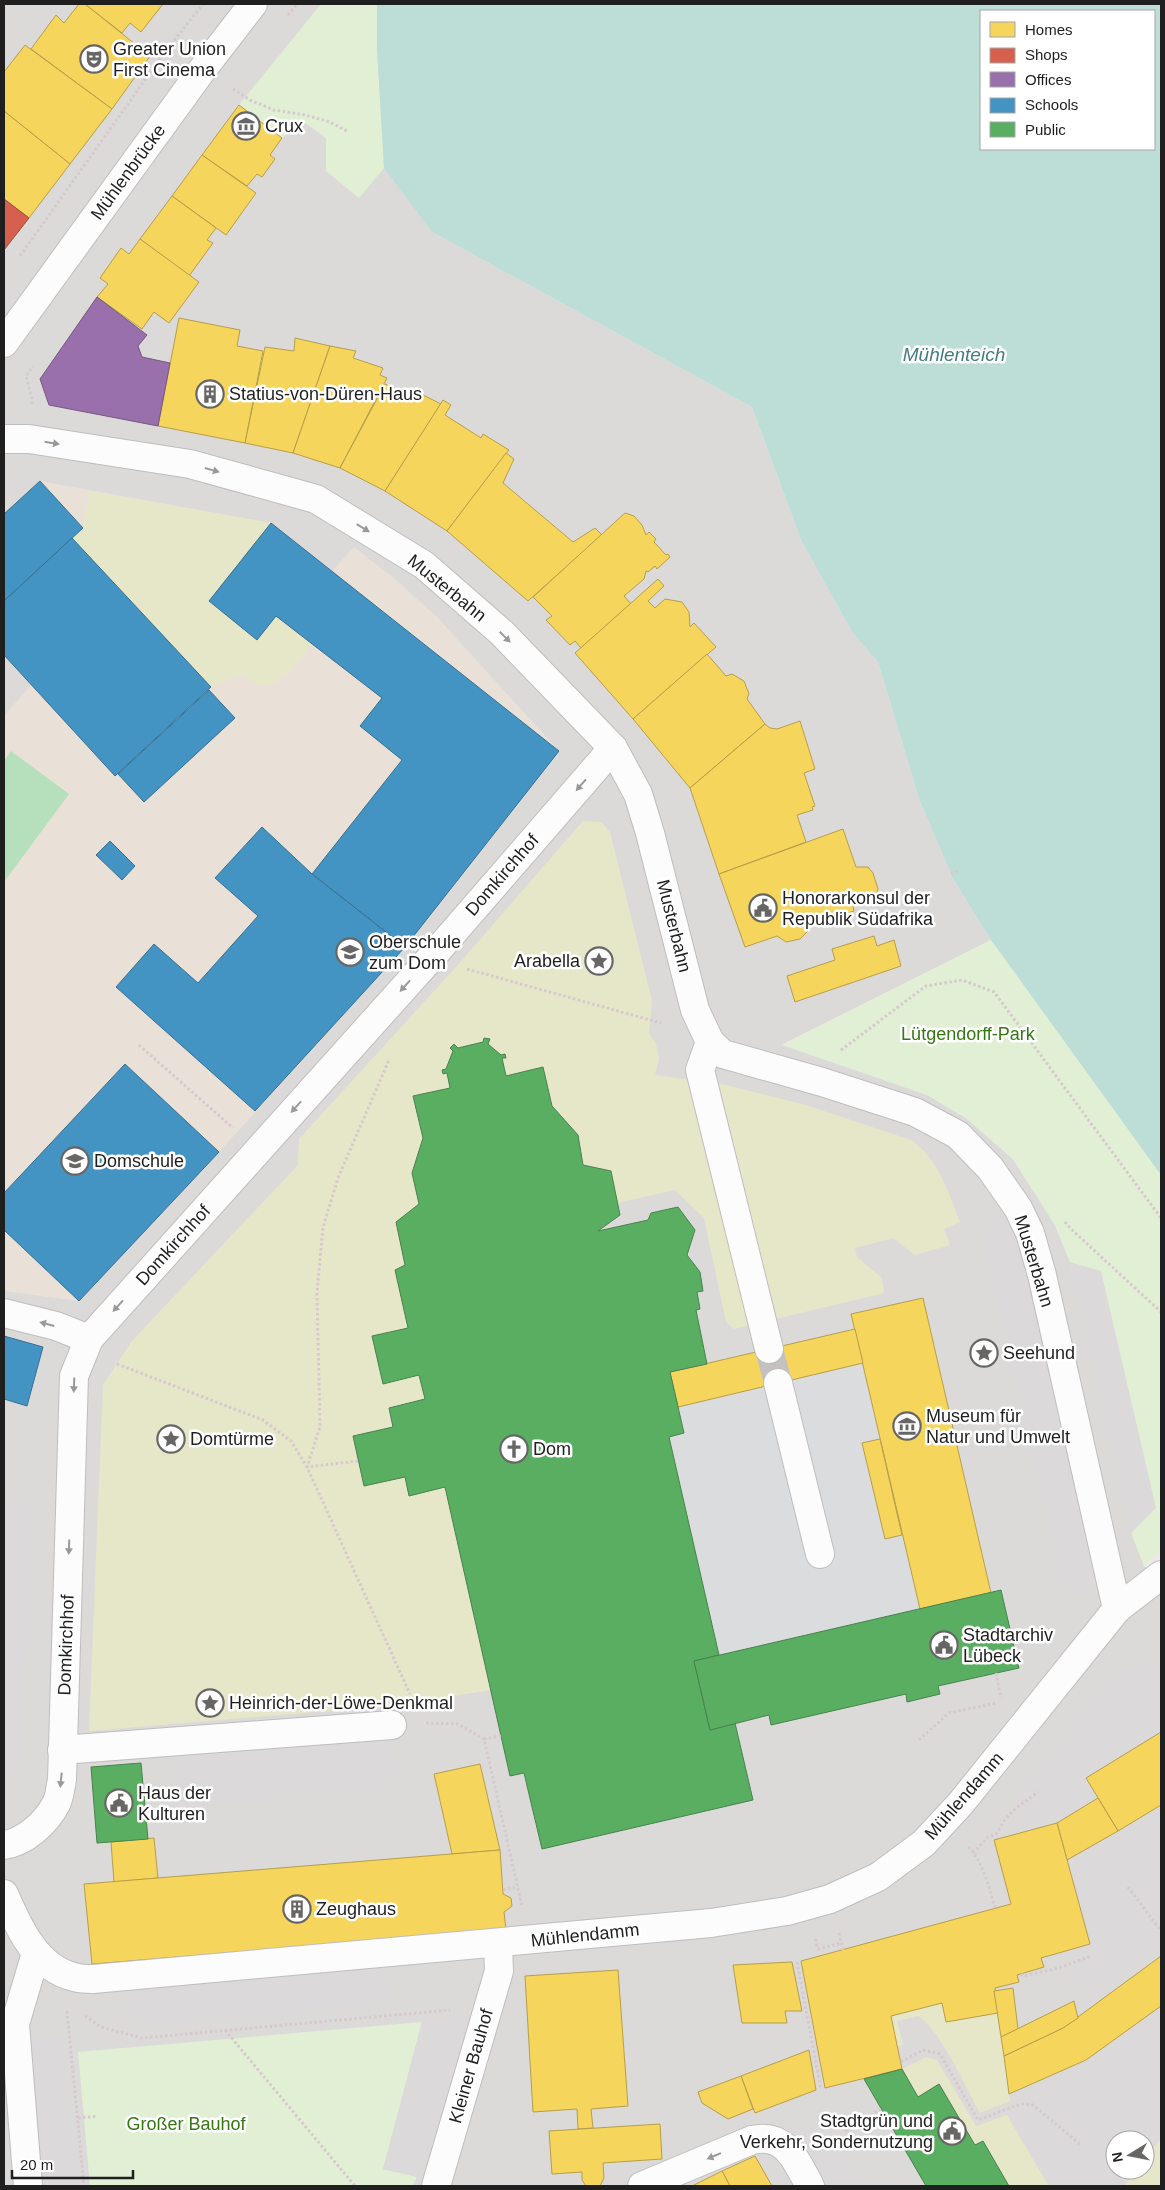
<svg xmlns="http://www.w3.org/2000/svg" width="1165" height="2190" font-family="Arial,sans-serif">
	<style>
		.residential { fill: #dcdad9; fill-rule: evenodd }
		.education { fill: #e9e1d8 }
		.grass { fill: #e6e7c9 }
		.park { fill: #e1f0d5 }
		.pitch { fill: #b6e0bc }
		.parking { fill: #dbd9d9 }
		.plaza { fill: #dbdcde }
		.water { fill: #bdded7; fill-rule: evenodd }
		.homes { fill: #f6d55c; stroke: #b69e4a }
		.shops { fill: #d6604d; stroke: #9f4c3f }
		.offices { fill: #9970ab; stroke: #745881 }
		.schools { fill: #4393c3; stroke: #387092 }
		.public { fill: #5aae61; stroke: #48834d }
		.lines { fill: none; stroke-linecap: round; stroke-linejoin: round }
		.minor-tunnel { stroke: #c4c1c0; stroke-width: 28; stroke-dasharray: 28 14; stroke-linecap: butt }
		.minor-casing { stroke: #bfbdbd; stroke-width: 30 }
		.path { stroke: #d6c8cd; stroke-width: 3; stroke-dasharray: 2.5 2.5; stroke-linecap: butt }
		.minor { stroke: #fcfcfc; stroke-width: 28 }
		.oneway { fill: #999 }
		.labels { text-anchor: middle; dominant-baseline: central; stroke-width: 5; stroke-linejoin: round; paint-order: stroke }
		.poi-label { font-size: 18px; fill: #1f1f1f; stroke: #fff; text-anchor: start }
		.street-label { font-size: 18px; fill: #1f1f1f; stroke: #fff }
		.park-label { font-size: 18px; fill: #367713; stroke: #fff }
		.water-label { font-size: 19px; font-style: italic; fill: #427e82; stroke: #fff }
	</style>
	<rect width="100%" height="100%" fill="#ede9e8"/>
	<path class="residential" d="M4,4H375L432,232L752,407L801,540L852,632L878,662L919,799L953,879L991,940L783,1044L927,1095L966,1118L1013,1159L1055,1225L1070,1262L1144,1566L1161,1576V2186H4ZM1115,2140H1145V2170H1115Z"/>
	<path class="education" d="M40,481L271,523L332,571L354,547L396,580L437,617L559,751L405,947L219,1152L79,1301L4,1291V729L6,726L4,716L31,685L4,655V514Z"/>
	<g class="grass">
		<path d="M89,491L271,523L257,639L276,616L312,644L291,671L273,685L258,684L240,675L211,687L72,538L83,527Z"/>
		<path d="M583,821L601,822L610,832L652,1001L649,1033L656,1044L659,1059L655,1075L726,1085L806,1105L911,1140C940,1161 947,1190 960,1222L944,1229L950,1245L915,1255L893,1238L855,1248L857,1257L882,1278L884,1293L734,1329L726,1322L704,1218L675,1190L617,1203L611,1171L583,1165L578,1135L552,1106L543,1067L506,1076L502,1058H506L505,1054L501,1055L488,1044L489,1039L484,1038L483,1042L458,1048L454,1044L450,1048L453,1051L443,1074L447,1073L450,1088L413,1097L423,1138L412,1173L419,1204L396,1222L405,1265L395,1270L408,1328L372,1336L383,1383L419,1375L425,1399L389,1408L393,1427L353,1437L364,1486L405,1477L445,1487L491,1690L389,1706L89,1731L103,1385L132,1341L298,1165L299,1139L457,966Z"/>
		<path d="M942,2003L946,2022L998,2013L1010,2101L980,2113C966,2088 940,2029 918,2016L897,2021L903,2045L897,2047L891,2016Z"/>
		<path d="M926,2057L937,2060L976,2126L1007,2115L1049,2186H998L940,2084L918,2097L902,2069Z"/>
		<path d="M1161,2138V2186H1124L1137,2170H1145V2159Z"/>
	</g>
	<g class="park">
		<path d="M321,4L377,5V48L384,168L359,198L326,171V138L304,122L282,138L239,105Z"/>
		<path d="M991,940L1161,1175V1551L1144,1566L1131,1533L1155,1508L1101,1271L1070,1262L1055,1225L1013,1159L966,1118L927,1095L782,1045Z"/>
		<path d="M422,2022L383,2169L417,2177L412,2186H90L78,2052Z"/>
	</g>
	<path class="pitch" d="M11,751L69,794L4,882V761Z"/>
	<g class="parking">
		<path d="M1008,1215L1096,1589L1065,1596L978,1222Z"/>
		<path d="M1070,1262L1101,1271L1156,1508L1131,1533Z"/>
		<path d="M4,1499L30,1500L24,1769L4,1774Z"/>
		<path d="M1161,1656V1732L1086,1777L1098,1798L1057,1823L1029,1830L1012,1796L1048,1763L1046,1755L1118,1666L1138,1673Z"/>
		<path d="M389,1706L396,1786L175,1805L169,1725Z"/>
		<path d="M1161,1805V1894L1156,1898L1161,1905V1944L1083,1999L1067,1951L1090,1944L1067,1860Z"/>
		<path d="M388,1970L390,2003L130,2026L127,1991Z"/>
		<path d="M1161,2012V2138L1145,2159V2140H1115V2170H1137L1124,2186H1109L1098,2178L1088,2186H1049L1007,2115L1023,2108L1018,2095L1104,2055Z"/>
		<path d="M465,2020L417,2177L383,2169L422,2022Z"/>
		<path d="M31,2035L64,2040L78,2186H45Z"/>
		<path d="M815,2112L859,2186H825L797,2138Z"/>
	</g>
	<path class="plaza" d="M863,1363L880,1439L862,1444L884,1539L902,1535L920,1609L719,1655L669,1437L684,1433L678,1407Z"/>
	<path class="water" d="M376,4H1161V1175L991,940L953,879L919,799L878,662L852,632L801,540L752,407L432,232L384,168L377,48V5ZM981,11H1154V149H981Z"/>
	<g class="homes">
		<path d="M79,4H85L150,56L112,109L31,49L56,15L64,23Z"/>
		<path d="M85,4H163L141,32L130,23L122,33Z"/>
		<path d="M25,45L112,109L70,164L4,111V72Z"/>
		<path d="M239,105L282,138L270,155L275,159L262,177L257,174L247,186L202,155Z"/>
		<path d="M4,111L70,164L29,218L4,199Z"/>
		<path d="M202,155L256,193L226,235L172,196Z"/>
		<path d="M172,196L216,228L207,240L213,243L189,276L140,239Z"/>
		<path d="M140,239L199,282L169,323L154,312L142,329L97,297L108,284L100,278L121,248L129,254Z"/>
		<path d="M179,318L240,330L237,346L263,351L245,443L158,426Z"/>
		<path d="M295,338L330,346L293,453L245,443L265,347L294,351Z"/>
		<path d="M330,346L356,351L353,358L383,368L380,375L387,378L340,468L293,453Z"/>
		<path d="M385,384L406,394L409,388L441,404L385,491L340,468Z"/>
		<path d="M443,400L451,405L445,415L481,438L483,434L509,450L447,531L385,491Z"/>
		<path d="M506,453L514,459L503,483L573,542L595,528L602,535L528,601L447,531Z"/>
		<path d="M625,513L634,516L642,525L646,535L649,532L656,539L654,542L666,555L668,554L670,557L657,569L655,566L648,572L646,571L644,579L624,596L631,604L581,648L575,641L570,645L546,620L552,616L533,597Z"/>
		<path d="M658,579L664,586L648,601L655,608L665,599L682,602L689,612L690,627L694,623L716,647L633,719L575,653Z"/>
		<path d="M707,654L726,676L732,674L744,681L749,694L747,699L765,724L690,788L633,719Z"/>
		<path d="M800,721L815,769L804,773L815,806L812,807L813,810L797,815L806,842L719,874L690,788L765,724L770,728L777,729Z"/>
		<path d="M843,829L856,867H868L873,873L878,889L876,897L871,901L853,906L854,911L809,926L808,931L800,939L786,942L777,936L745,947L719,874Z"/>
		<path d="M874,936L877,946L894,940L901,966L795,1002L787,976L835,960L832,949Z"/>
		<path d="M923,1298L991,1593L920,1609L851,1314Z"/>
		<path d="M855,1329L863,1363L678,1407L670,1372Z"/>
		<path d="M880,1439L902,1535L885,1539L862,1443Z"/>
		<path d="M1161,1732V1805L1118,1831L1086,1778Z"/>
		<path d="M480,1764L500,1850L452,1854L434,1774Z"/>
		<path d="M1098,1798L1118,1831L1067,1860L1057,1823Z"/>
		<path d="M1057,1823L1090,1944L1041,1958L1044,1967L1017,1975L1019,1982L995,1988L998,2013L946,2022L942,2003L891,2016L902,2069L825,2088L801,1961L1011,1904L994,1840Z"/>
		<path d="M154,1838L158,1878L114,1882L111,1842Z"/>
		<path d="M500,1850L503,1894L511,1898L512,1906L504,1912L506,1930L92,1964L84,1884Z"/>
		<path d="M1161,1956V2006L1086,2060L1009,2094L1004,2056L1063,2028Z"/>
		<path d="M792,1962L802,2011H785L787,2023H742L733,1965Z"/>
		<path d="M618,1970L628,2106L591,2109L593,2128L578,2129L577,2109L533,2112L525,1976Z"/>
		<path d="M1013,1988L1018,2029L1001,2037L994,1991Z"/>
		<path d="M1074,2001L1078,2018L1063,2028L1004,2056L1001,2037Z"/>
		<path d="M809,2050L816,2090L755,2113L741,2076Z"/>
		<path d="M741,2076L753,2109L728,2119L702,2103L698,2092Z"/>
		<path d="M660,2124L662,2159L603,2163L604,2178L600,2186H586L582,2180V2172L552,2174L549,2131Z"/>
		<path d="M755,2156L772,2186H730L722,2171Z"/>
		<path d="M722,2171L730,2186H692Z"/>
	</g>
	<path class="shops" d="M4,199L29,218L4,250Z"/>
	<path class="offices" d="M97,297L147,335L138,346L142,357L170,363L158,426L49,405L40,379Z"/>
	<g class="schools">
		<path d="M40,481L83,528L4,601V514Z"/>
		<path d="M271,523L559,751L405,947L312,874L402,760L360,726L382,698L276,616L257,640L209,601Z"/>
		<path d="M72,538L211,687L115,776L4,655V601Z"/>
		<path d="M209,690L235,718L144,802L118,774Z"/>
		<path d="M262,827L312,874L405,947L255,1111L116,987L154,944L198,983L258,916L215,878Z"/>
		<path d="M110,841L135,866L122,880L96,855Z"/>
		<path d="M125,1064L219,1152L79,1301L4,1230V1193Z"/>
		<path d="M4,1336L43,1347L27,1406L4,1399Z"/>
	</g>
	<g class="public">
		<path d="M484,1038L490,1039L488,1044L501,1055L505,1054L506,1058H502L506,1076L543,1067L552,1106L578,1135L583,1165L611,1171L620,1215L598,1231L648,1220L651,1213L678,1207L695,1230L687,1255L700,1272L703,1291L697,1292L700,1309L696,1310L707,1364L670,1372L684,1433L669,1437L719,1655L694,1661L710,1730L735,1723L753,1800L542,1849L524,1773L510,1776L445,1487L409,1496L405,1477L364,1486L353,1436L393,1427L389,1408L425,1399L419,1375L383,1384L372,1336L408,1328L395,1270L405,1265L396,1222L419,1204L412,1173L423,1138L413,1096L450,1088L447,1073L443,1074L442,1070L446,1069L453,1051L450,1048L454,1044L458,1048L483,1042Z"/>
		<path d="M1001,1590L1019,1668L938,1686L940,1694L907,1702L906,1694L771,1725L769,1715L710,1730L694,1661Z"/>
		<path d="M141,1763L148,1839L97,1843L91,1767Z"/>
		<path d="M902,2069L918,2097L939,2084L975,2145L983,2141L1009,2186H926L864,2079Z"/>
	</g>
	<g class="lines">
		<path class="minor-tunnel" d="M769,1349L778,1383"/>
		<g class="minor-casing">
			<g id="minor">
				<path d="M4,343L202,70L253,4"/>
				<path d="M4,439H29L190,464L316,499L424,565L502,633L613,748L638,794L650,833L695,1010L710,1042L723,1054L822,1082L915,1112L958,1135L990,1168L1018,1208L1030,1233L1042,1275L1117,1609"/>
				<path d="M710,1042L700,1070L769,1349"/>
				<path d="M4,1313L56,1326L89,1339"/>
				<path d="M778,1383L820,1554"/>
				<path d="M62,1750L392,1725"/>
				<path d="M4,1845C25,1842 46,1823 56,1804C60,1797 60,1788 62,1780L74,1376L89,1339L437,951L613,748"/>
				<path d="M4,1894C18,1926 36,1968 74,1977C80,1979 87,1979 93,1979L711,1923L787,1911L830,1899L878,1877L924,1843L961,1803L1117,1609L1161,1575"/>
				<path d="M28,2186L15,2024L36,1953"/>
				<path d="M436,2186L499,1971L498,1944"/>
				<path d="M642,2186L752,2140C786,2132 796,2161 810,2186"/>
			</g>
		</g>
		<g class="path">
			<path d="M288,15L297,4"/>
			<path d="M233,89L250,100L274,110L305,115L330,122L347,131"/>
			<path d="M20,256L164,53L203,4"/>
			<path d="M32,404V399L26,376L33,366"/>
			<path d="M951,874L960,871"/>
			<path d="M467,969L661,1023"/>
			<path d="M139,1045L233,1128"/>
			<path d="M841,1050L926,986L962,980L994,992L1161,1218"/>
			<path d="M1065,1222L1071,1229L1161,1312"/>
			<path d="M117,1364L263,1420L291,1441L307,1467L410,1694"/>
			<path d="M358,1461L307,1467L320,1427L317,1293L323,1227L338,1178L389,1060"/>
			<path d="M996,1673L1001,1698"/>
			<path d="M426,1723L458,1724L484,1739L522,1906"/>
			<path d="M484,1739L501,1736"/>
			<path d="M919,1740L949,1713L996,1703"/>
			<path d="M968,1847C983,1862 989,1887 995,1908"/>
			<path d="M973,1853L988,1837L996,1834L1006,1818L1016,1808L1038,1792"/>
			<path d="M1128,1887L1161,1931"/>
			<path d="M503,1890L518,1887"/>
			<path d="M839,1933L843,1950"/>
			<path d="M815,1939L818,1949L841,1943"/>
			<path d="M797,1962L821,2089"/>
			<path d="M1021,1974L1023,1976L1059,1968L1091,1956"/>
			<path d="M67,2011L84,2186"/>
			<path d="M85,2016L101,2027L142,2038L450,2010"/>
			<path d="M225,2030L355,2186"/>
			<path d="M901,2062L923,2050L940,2054L978,2120L1021,2104L1033,2105L1081,2145"/>
			<path d="M78,2118L97,2116"/>
			<path d="M845,2131L881,2109"/>
		</g>
		<use href="#minor" class="minor"/>
	</g>
	<defs><path id="oneway-solid" d="M-6-.8H1V-3.2L6.5 0L1 3.2V.8H-6Z" transform="scale(1.25)"/></defs>
	<g class="oneway">
		<use href="#oneway-solid" transform="translate(52 443) rotate(9)"/>
		<use href="#oneway-solid" transform="translate(212 470) rotate(16)"/>
		<use href="#oneway-solid" transform="translate(363 528) rotate(31)"/>
		<use href="#oneway-solid" transform="translate(505 637) rotate(45)"/>
		<use href="#oneway-solid" transform="translate(581 785) rotate(131)"/>
		<use href="#oneway-solid" transform="translate(405 986) rotate(132)"/>
		<use href="#oneway-solid" transform="translate(296 1107) rotate(132)"/>
		<use href="#oneway-solid" transform="translate(118 1306) rotate(132)"/>
		<use href="#oneway-solid" transform="translate(47 1324) rotate(-165)"/>
		<use href="#oneway-solid" transform="translate(74 1385) rotate(92)"/>
		<use href="#oneway-solid" transform="translate(69 1547) rotate(92)"/>
		<use href="#oneway-solid" transform="translate(61 1780) rotate(96)"/>
		<use href="#oneway-solid" transform="translate(714 2156) rotate(157)"/>
	</g>
	<defs>
		<g id="theatre-ring" transform="scale(1.4375)"><circle r="9.5" fill="#fff" stroke="#676665" stroke-width="1.5"/><path d="M-5-5.5Q0-4 5-5.5V0Q5 5 0 6Q-5 5-5 0ZM-3.3-2.5H-1v1.5H-3.3ZM1-2.5H3.3v1.5H1ZM-2.8 1Q0 5.5 2.8 1Z" fill="#676665"/></g>
		<g id="museum-ring" transform="scale(1.4375)"><circle r="9.5" fill="#fff" stroke="#676665" stroke-width="1.5"/><path d="M0-6L6-3V-2H-6V-3ZM-5-1h2V3h-2ZM-1-1h2V3h-2ZM3-1h2V3H3ZM-6 4H6V6H-6Z" fill="#676665"/></g>
		<g id="building-ring" transform="scale(1.4375)"><circle r="9.5" fill="#fff" stroke="#676665" stroke-width="1.5"/><path d="M-4-6H4V6H1V3H-1V6H-4ZM-2.5-4.3h1.7v1.8h-1.7ZM.8-4.3h1.7v1.8H.8ZM-2.5-1h1.7V.8h-1.7ZM.8-1h1.7V.8H.8Z" fill="#676665"/></g>
		<g id="civic-ring" transform="scale(1.4375)"><circle r="9.5" fill="#fff" stroke="#676665" stroke-width="1.5"/><path d="M-.6-6.5H3V-4.5H.6V-3L4-1V1h2V6H-6V1h2V-1L-.6-3ZM-1.2 2.5V6h2.4V2.5Z" fill="#676665"/></g>
		<g id="school-ring" transform="scale(1.4375)"><circle r="9.5" fill="#fff" stroke="#676665" stroke-width="1.5"/><path d="M0-5L7-2L0 1L-7-2ZM-4 1L0 2.5L4 1V4Q0 6-4 4Z" fill="#676665"/></g>
		<g id="sight-ring" transform="scale(1.4375)"><circle r="9.5" fill="#fff" stroke="#676665" stroke-width="1.5"/><path d="M0-6L1.8-2.2L6-1.7L2.9 1.2L3.7 5.4L0 3.3L-3.7 5.4L-2.9 1.2L-6-1.7L-1.8-2.2Z" fill="#676665"/></g>
		<g id="church-ring" transform="scale(1.4375)"><circle r="9.5" fill="#fff" stroke="#676665" stroke-width="1.5"/><path d="M-1.2-6h2.4v3.5h3.3v2.4h-3.3V6h-2.4V-.1h-3.3v-2.4h3.3Z" fill="#676665"/></g>
	</defs>
	<g fill-rule="evenodd">
		<use href="#theatre-ring" x="94" y="59"/>
		<use href="#museum-ring" x="246" y="126"/>
		<use href="#building-ring" x="210" y="394"/>
		<use href="#civic-ring" x="763" y="908"/>
		<use href="#school-ring" x="350" y="952"/>
		<use href="#sight-ring" x="599" y="961"/>
		<use href="#school-ring" x="75" y="1161"/>
		<use href="#sight-ring" x="984" y="1353"/>
		<use href="#museum-ring" x="907" y="1426"/>
		<use href="#sight-ring" x="171" y="1439"/>
		<use href="#church-ring" x="514" y="1449"/>
		<use href="#civic-ring" x="944" y="1645"/>
		<use href="#sight-ring" x="210" y="1703"/>
		<use href="#civic-ring" x="119" y="1803"/>
		<use href="#building-ring" x="297" y="1909"/>
		<use href="#civic-ring" x="952" y="2131"/>
	</g>
	<g class="labels">
		<g class="poi-label">
			<text x="113" y="49">Greater Union<tspan x="113" dy="21">First Cinema</tspan></text>
			<text x="265" y="126">Crux</text>
			<text x="229" y="394">Statius-von-Düren-Haus</text>
			<text x="782" y="898">Honorarkonsul der<tspan x="782" dy="21">Republik Südafrika</tspan></text>
			<text x="369" y="942">Oberschule<tspan x="369" dy="21">zum Dom</tspan></text>
			<text x="580" y="961" text-anchor="end">Arabella</text>
			<text x="94" y="1161">Domschule</text>
			<text x="1003" y="1353">Seehund</text>
			<text x="926" y="1416">Museum für<tspan x="926" dy="21">Natur und Umwelt</tspan></text>
			<text x="190" y="1439">Domtürme</text>
			<text x="533" y="1449">Dom</text>
			<text x="963" y="1635">Stadtarchiv<tspan x="963" dy="21">Lübeck</tspan></text>
			<text x="229" y="1703">Heinrich-der-Löwe-Denkmal</text>
			<text x="138" y="1793">Haus der<tspan x="138" dy="21">Kulturen</tspan></text>
			<text x="316" y="1909">Zeughaus</text>
			<text x="933" y="2121" text-anchor="end">Stadtgrün und<tspan x="933" dy="21">Verkehr, Sondernutzung</tspan></text>
		</g>
		<g class="street-label">
			<text transform="translate(128 172) rotate(-54)">Mühlenbrücke</text>
			<text transform="translate(447 588) rotate(39)">Musterbahn</text>
			<text transform="translate(502 875) rotate(-49)">Domkirchhof</text>
			<text transform="translate(674 926) rotate(76)">Musterbahn</text>
			<text transform="translate(173 1245) rotate(-48)">Domkirchhof</text>
			<text transform="translate(1034 1261) rotate(73)">Musterbahn</text>
			<text transform="translate(66 1645) rotate(-88)">Domkirchhof</text>
			<text transform="translate(964 1796) rotate(-49)">Mühlendamm</text>
			<text transform="translate(585 1935) rotate(-6)">Mühlendamm</text>
			<text transform="translate(471 2066) rotate(-74)">Kleiner Bauhof</text>
		</g>
		<g class="park-label">
			<text x="968" y="1034">Lütgendorff-Park</text>
			<text x="186" y="2124">Großer Bauhof</text>
		</g>
		<g class="water-label">
			<text x="954" y="354">Mühlenteich</text>
		</g>
	</g>
	<rect width="1165" height="2190" fill="none" stroke="#1f1f1f" stroke-width="10"/>
	<rect x="980" y="10" width="175" height="140" fill="#ffffff" stroke="#a5a5a5"/>
	<rect x="990" y="22" width="25" height="15" fill="#f6d55c" stroke="#a5a5a5"/>
	<text x="1025" y="35" font-size="15" fill="#1f1f1f">Homes</text>
	<rect x="990" y="48" width="25" height="15" fill="#d6604d" stroke="#a5a5a5"/>
	<text x="1025" y="60" font-size="15" fill="#1f1f1f">Shops</text>
	<rect x="990" y="72" width="25" height="15" fill="#9970ab" stroke="#a5a5a5"/>
	<text x="1025" y="85" font-size="15" fill="#1f1f1f">Offices</text>
	<rect x="990" y="98" width="25" height="15" fill="#4393c3" stroke="#a5a5a5"/>
	<text x="1025" y="110" font-size="15" fill="#1f1f1f">Schools</text>
	<rect x="990" y="122" width="25" height="15" fill="#5aae61" stroke="#a5a5a5"/>
	<text x="1025" y="135" font-size="15" fill="#1f1f1f">Public</text>
	<g transform="translate(1130 2155) rotate(260)"><circle r="24" fill="#ffffff" stroke="#a5a5a5"/>
	<path d="M0-4L9 19L0 12L-9 19Z" fill="#676665"/>
	<text y="-8" font-size="14" font-weight="bold" text-anchor="middle" fill="#1f1f1f">N</text>
	</g>
	<path d="M12 2170v8h121v-8" fill="none" stroke="#1f1f1f" stroke-width="2.5"/>
	<text x="20" y="2170" font-size="15" fill="#1f1f1f" stroke="#ffffff" stroke-width="4" paint-order="stroke">20 m</text>
</svg>
